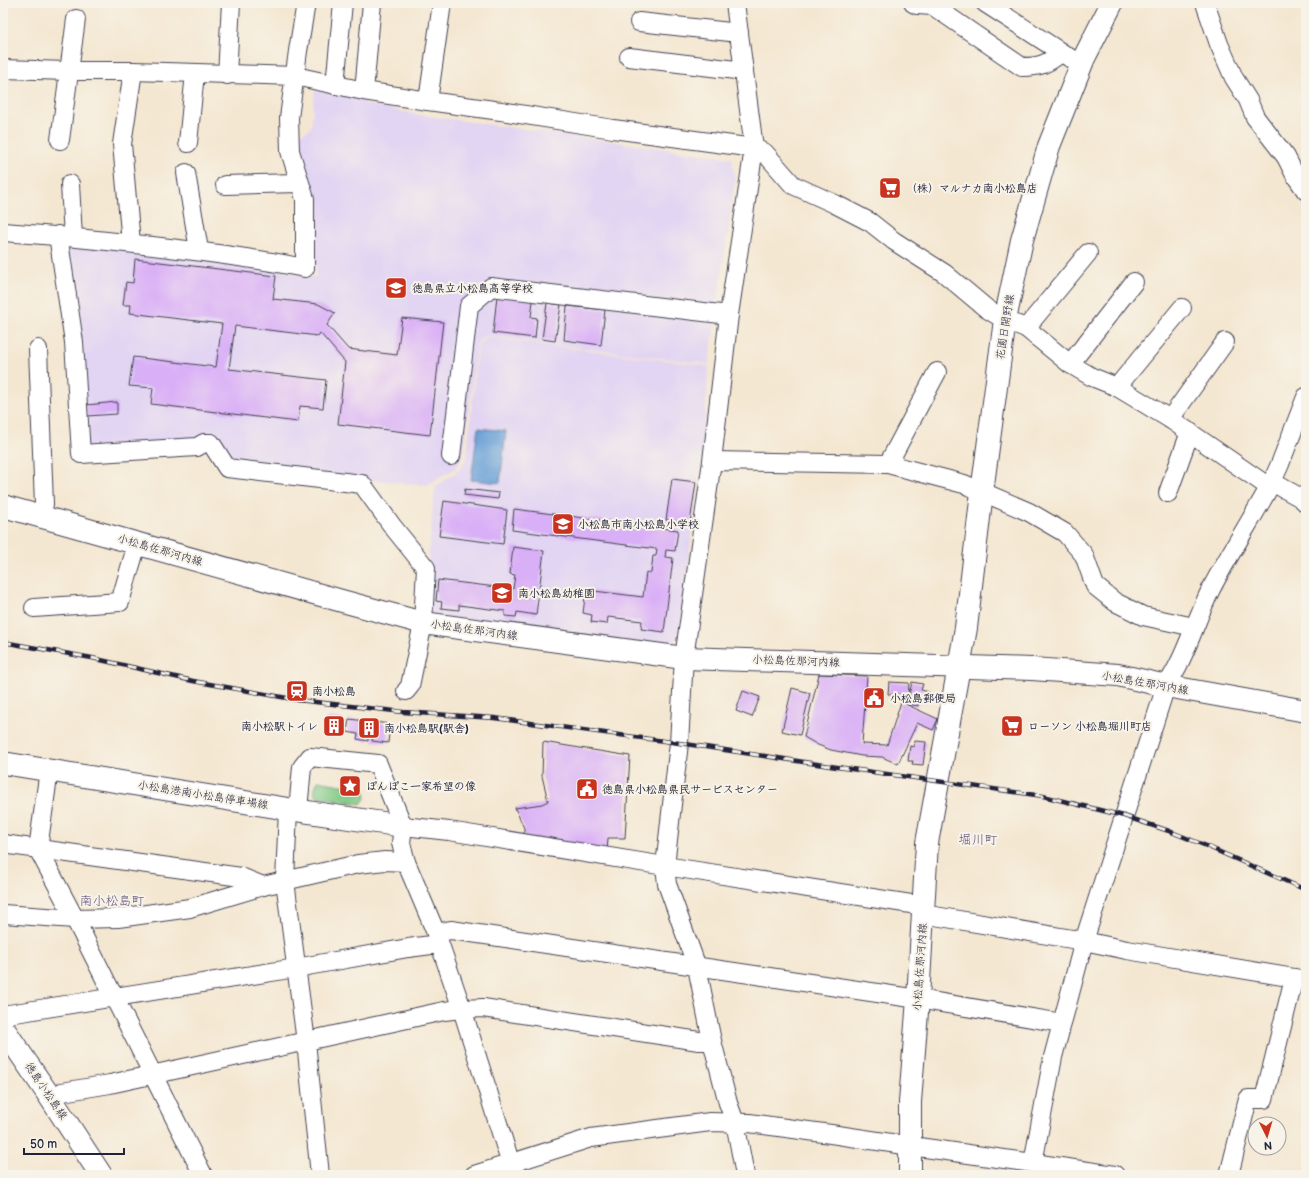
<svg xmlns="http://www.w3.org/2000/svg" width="1309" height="1178" font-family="'Balsamiq Sans','Klee One',sans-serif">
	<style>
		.built { fill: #e2d4f3 }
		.green { fill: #82cb88; stroke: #527662 }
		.water { fill: #69a0d7; stroke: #466189 }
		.building { fill: #d9aff7 }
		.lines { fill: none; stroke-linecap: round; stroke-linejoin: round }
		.minor-casing { stroke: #424052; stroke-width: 20 }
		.major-casing { stroke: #424052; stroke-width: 24 }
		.minor { stroke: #fff; stroke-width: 18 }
		.major { stroke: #fff; stroke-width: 22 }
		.rail-casing { stroke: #22223b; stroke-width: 4.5 }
		.rail { stroke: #f7f3e8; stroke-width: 3; stroke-dasharray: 9; stroke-linecap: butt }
		.labels { text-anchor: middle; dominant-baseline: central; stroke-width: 4; stroke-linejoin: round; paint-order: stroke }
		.poi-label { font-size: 11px; font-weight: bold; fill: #22223b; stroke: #f7f3e8; text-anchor: start }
		.street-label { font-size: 11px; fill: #22223b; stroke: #f7f3e8 }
		.quarter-label { font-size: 13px; fill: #62537d; stroke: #f7f3e8 }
	</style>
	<rect width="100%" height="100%" fill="#f7f3e8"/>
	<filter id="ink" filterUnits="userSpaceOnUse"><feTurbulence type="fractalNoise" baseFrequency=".025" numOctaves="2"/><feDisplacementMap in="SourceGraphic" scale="8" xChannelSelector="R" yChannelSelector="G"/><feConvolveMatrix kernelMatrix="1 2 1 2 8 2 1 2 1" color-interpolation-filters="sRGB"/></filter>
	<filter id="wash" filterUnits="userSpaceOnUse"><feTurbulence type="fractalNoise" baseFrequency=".012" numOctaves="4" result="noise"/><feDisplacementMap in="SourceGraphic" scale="16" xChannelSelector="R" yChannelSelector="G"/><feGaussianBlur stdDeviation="0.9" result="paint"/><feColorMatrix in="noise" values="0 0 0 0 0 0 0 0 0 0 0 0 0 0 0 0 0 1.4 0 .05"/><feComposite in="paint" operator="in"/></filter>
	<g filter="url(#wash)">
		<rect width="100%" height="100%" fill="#f4e7d1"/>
		<g class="built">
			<path d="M315,90L365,96V104L421,115L732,158L735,180L709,364L488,336L481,338L477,345L463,455L456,468L427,485L359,479L228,462L198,441L85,448L65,243L221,260L316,277L313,196L299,160L298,136L311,128Z"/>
			<path d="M488,337L709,366L702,452L679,637L670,645L598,638L427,614L428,561L435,487L459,470L467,457L478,346L482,340Z"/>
		</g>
		<path class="green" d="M318,781L364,789L366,797L361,804L315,796L314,789Z"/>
		<path class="water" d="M478,428L506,431L500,483L471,480Z"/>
		<g id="blocks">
			<g class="building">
				<path d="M135,259L276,276L273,299L318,304L335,313L327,325L348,349L397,355L402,318L443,322L430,435L338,424L345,362L320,333L318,336L235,326L229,369L326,380L323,408L300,406L298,422L151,404L153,388L129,386L133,357L216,367L222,324L130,313L131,305H123L126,282L133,283Z"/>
				<path d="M497,296L533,301L531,317L537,318L535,338L493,333Z"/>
				<path d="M547,303L561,305L555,341L542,339Z"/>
				<path d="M567,306L605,310L601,345L564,340Z"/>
				<path d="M117,402V414L87,416L86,405Z"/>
				<path d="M672,479L696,482L690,523L666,520Z"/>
				<path d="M465,489L499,493L498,499L464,495Z"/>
				<path d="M444,501L507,510L503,544L439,536Z"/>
				<path d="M514,509L678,530L675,551L666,550L665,557L673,558L664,632L641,629L642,621L608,617L607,624L591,622L592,615L583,613L586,590L643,597L646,572L651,573L653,556H656L657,549L512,530Z"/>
				<path d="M513,547L544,551L536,615L517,612L516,617L505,616V611L459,605V610L441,608L442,602L436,601L438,580L513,589L515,575L510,574Z"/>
				<path d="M819,674L867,676L862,744L887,745L901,702L938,719L933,730L917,723L898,764L882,757L862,756L831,750L818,745L804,737Z"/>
				<path d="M889,682L909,683L908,696L888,694Z"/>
				<path d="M912,682L923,684L921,690L929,692L927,702L919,700L918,706L907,704Z"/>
				<path d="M792,688L810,693L800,735L782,731Z"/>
				<path d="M743,691L760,697L752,717L736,711Z"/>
				<path d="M328,717L342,719L340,734L326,733Z"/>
				<path d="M349,719L390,724L388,743L372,741L373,737H368V741L357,739L358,734L347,732Z"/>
				<path d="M915,741L926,742L923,765L912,764L913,761H908L910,746L914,747Z"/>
				<path d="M543,742L630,756L625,838H608L607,852L524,837V828L515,808L542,804L548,801L542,776Z"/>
			</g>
		</g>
	</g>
	<g filter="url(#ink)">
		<use href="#blocks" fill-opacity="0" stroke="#424052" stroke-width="1"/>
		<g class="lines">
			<g class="minor-casing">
				<g id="minor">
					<path d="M735,3L754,148L729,315L712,461L684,658L679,743L665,866L667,884L697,967L712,1041L728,1103L735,1122L745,1175"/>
					<path d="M913,3L917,5L933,6L1022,67C1040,67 1047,64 1061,53"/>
					<path d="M985,3L1070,58"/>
					<path d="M1205,3L1219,44L1234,78L1248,100L1255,117L1286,157L1295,175L1306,191"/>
					<path d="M639,22L739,33"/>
					<path d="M629,57L744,71"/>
					<path d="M3,69L68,71H133L295,76L364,91L428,101L501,111L613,129L754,148L765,153L793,185L835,204L870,222L894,241L944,273L987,309L1005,320L1026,328L1070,364L1092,377L1117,387L1170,419L1269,487"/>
					<path d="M227,75L231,3"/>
					<path d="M335,85L343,3"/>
					<path d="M364,91L372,3"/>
					<path d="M428,101L442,3"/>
					<path d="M60,140L76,19"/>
					<path d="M188,143L195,73"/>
					<path d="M186,173L198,244V251"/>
					<path d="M70,184L73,237"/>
					<path d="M225,185L299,183"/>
					<path d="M3,232C62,236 120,242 178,249C221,254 263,260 305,268V199L290,151L289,118L298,51L306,3"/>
					<path d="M58,235L74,342L81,454L197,447L204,443H211L227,468L362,484L393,527L426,568L423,623L410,686L406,691"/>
					<path d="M131,243L122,144L133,71"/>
					<path d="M1026,328L1088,253"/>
					<path d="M38,349L44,504L41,517"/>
					<path d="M1070,364L1134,282"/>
					<path d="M1117,387L1182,308"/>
					<path d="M1170,419L1225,342"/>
					<path d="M451,456L469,306L491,287L729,315"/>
					<path d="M712,461L888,464L964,484L1029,512L1065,533L1084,555L1095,586L1115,602L1143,616L1194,627"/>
					<path d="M888,464L937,372"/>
					<path d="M1272,482L1301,498L1306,503"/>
					<path d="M1168,493L1190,432"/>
					<path d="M34,608L120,602L137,544"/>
					<path d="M49,770L38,849L75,919L203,1175"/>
					<path d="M288,809L285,881L306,1042L320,1175"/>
					<path d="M298,810L302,767L310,757L378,764L403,826L401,843L406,862L436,933L462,1009L514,1174"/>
					<path d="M403,826L449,831L665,866L924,906"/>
					<path d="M3,844L241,877L263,886"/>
					<path d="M3,914L75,919L118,918L190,908L263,886L358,864L385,861L406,862"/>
					<path d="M923,914L1084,941L1127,950L1306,980"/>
					<path d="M436,933L451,930L918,999L1062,1023"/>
					<path d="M3,1018L9,1014L296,968L408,948L439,944"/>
					<path d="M50,1097L62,1092L110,1084L444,1011L462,1009L483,1008L699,1041H712"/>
					<path d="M1033,1163L1115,1175"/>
					<path d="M474,1175L591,1138L710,1122L749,1123L831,1134L911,1146L1033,1163L1053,1057L1084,941L1166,686C1186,657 1195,621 1211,589C1230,552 1253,518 1272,482L1280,464L1306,397"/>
					<path d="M1229,1175L1248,1099H1264L1294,978"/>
				</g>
			</g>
			<g class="major-casing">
				<g id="major">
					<path d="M3,506L342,601L423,623L684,658L1032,669L1118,675L1166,686L1306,711"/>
					<path d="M3,763L288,809L403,826"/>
					<path d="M3,1028L50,1097L101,1175"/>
					<path d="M910,1175V1102L918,999L927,843L966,628L982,492L1005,320L1022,240L1049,146L1084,58L1112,3"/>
				</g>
			</g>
			<use href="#minor" class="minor"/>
			<use href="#major" class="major"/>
			<g class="rail-casing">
				<path id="rail" d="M3,642L92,658L193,681L298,700L403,712L494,718L679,743L830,766L1043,796L1124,816L1169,831L1204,845L1306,890"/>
			</g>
			<use href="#rail" class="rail"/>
		</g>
	</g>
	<defs>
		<g id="supermarket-square" transform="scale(1.15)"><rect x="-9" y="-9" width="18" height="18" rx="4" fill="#c8321e" stroke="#f7f3e8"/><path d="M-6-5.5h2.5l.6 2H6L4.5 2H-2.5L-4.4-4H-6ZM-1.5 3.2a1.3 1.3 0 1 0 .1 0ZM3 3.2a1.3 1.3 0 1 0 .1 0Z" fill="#fff"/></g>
		<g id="school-square" transform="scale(1.15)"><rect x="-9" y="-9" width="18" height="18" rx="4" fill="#c8321e" stroke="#f7f3e8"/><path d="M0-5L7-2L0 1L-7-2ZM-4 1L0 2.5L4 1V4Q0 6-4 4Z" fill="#fff"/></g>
		<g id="station-square" transform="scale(1.15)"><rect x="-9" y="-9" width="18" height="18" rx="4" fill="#c8321e" stroke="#f7f3e8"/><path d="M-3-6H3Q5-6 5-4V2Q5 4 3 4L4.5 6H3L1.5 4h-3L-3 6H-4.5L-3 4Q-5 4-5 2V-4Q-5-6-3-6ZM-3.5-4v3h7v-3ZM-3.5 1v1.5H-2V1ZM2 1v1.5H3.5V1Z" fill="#fff"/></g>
		<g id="civic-square" transform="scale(1.15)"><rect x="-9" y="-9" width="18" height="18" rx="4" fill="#c8321e" stroke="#f7f3e8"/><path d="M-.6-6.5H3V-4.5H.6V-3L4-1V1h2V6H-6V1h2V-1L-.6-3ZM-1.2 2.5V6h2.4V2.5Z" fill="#fff"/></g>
		<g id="building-square" transform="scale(1.15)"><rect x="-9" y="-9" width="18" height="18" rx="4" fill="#c8321e" stroke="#f7f3e8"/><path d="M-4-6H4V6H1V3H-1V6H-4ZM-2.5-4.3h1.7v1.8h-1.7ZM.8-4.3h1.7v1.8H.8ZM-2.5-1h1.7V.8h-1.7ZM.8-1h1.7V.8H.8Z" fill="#fff"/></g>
		<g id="sight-square" transform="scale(1.15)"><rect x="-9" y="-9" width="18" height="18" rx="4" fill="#c8321e" stroke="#f7f3e8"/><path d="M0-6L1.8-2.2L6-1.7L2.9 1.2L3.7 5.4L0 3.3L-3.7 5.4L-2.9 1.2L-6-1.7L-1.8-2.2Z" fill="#fff"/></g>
	</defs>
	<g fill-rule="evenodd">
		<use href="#supermarket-square" x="890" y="188"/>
		<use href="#school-square" x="396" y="288"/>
		<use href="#school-square" x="563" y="524"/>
		<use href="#school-square" x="502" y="593"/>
		<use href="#station-square" x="297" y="691"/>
		<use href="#civic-square" x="874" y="698"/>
		<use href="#building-square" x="334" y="726"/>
		<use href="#supermarket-square" x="1012" y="726"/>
		<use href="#building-square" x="369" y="728"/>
		<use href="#sight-square" x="350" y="786"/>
		<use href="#civic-square" x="587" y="789"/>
	</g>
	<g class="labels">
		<g class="poi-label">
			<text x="906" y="188">（株）マルナカ南小松島店</text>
			<text x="412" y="288">徳島県立小松島高等学校</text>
			<text x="578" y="524">小松島市南小松島小学校</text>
			<text x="518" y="593">南小松島幼稚園</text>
			<text x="312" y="691">南小松島</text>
			<text x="890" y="698">小松島郵便局</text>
			<text x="318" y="726" text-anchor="end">南小松駅トイレ</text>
			<text x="1028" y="726">ローソン 小松島堀川町店</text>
			<text x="384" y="728">南小松島駅(駅舎)</text>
			<text x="366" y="786">ぽんぽこ一家希望の像</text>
			<text x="602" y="789">徳島県小松島県民サービスセンター</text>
		</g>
		<g class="street-label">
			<text transform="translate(1005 327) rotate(-81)">花園日開野線</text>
			<text transform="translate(160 550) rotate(16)">小松島佐那河内線</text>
			<text transform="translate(474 630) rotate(8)">小松島佐那河内線</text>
			<text transform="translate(796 661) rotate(2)">小松島佐那河内線</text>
			<text transform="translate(1145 683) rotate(10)">小松島佐那河内線</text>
			<text transform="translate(203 795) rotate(9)">小松島港南小松島停車場線</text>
			<text transform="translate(920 967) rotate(-86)">小松島佐那河内線</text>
			<text transform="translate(46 1091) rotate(56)">徳島小松島線</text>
		</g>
		<g class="quarter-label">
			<text x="978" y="840">堀川町</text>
			<text x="112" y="901">南小松島町</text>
		</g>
	</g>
	<rect width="1309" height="1178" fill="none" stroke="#f7f3e8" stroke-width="16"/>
	<g transform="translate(1267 1136) rotate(175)"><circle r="19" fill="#f7f3e8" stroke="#a29fa3"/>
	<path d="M0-3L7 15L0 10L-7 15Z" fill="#c8321e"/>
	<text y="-6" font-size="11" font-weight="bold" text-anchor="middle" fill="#22223b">N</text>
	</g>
	<path d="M24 1148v6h100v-6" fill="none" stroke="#22223b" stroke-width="2"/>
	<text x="30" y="1148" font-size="12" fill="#22223b" stroke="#f7f3e8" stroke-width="3" paint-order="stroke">50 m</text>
</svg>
